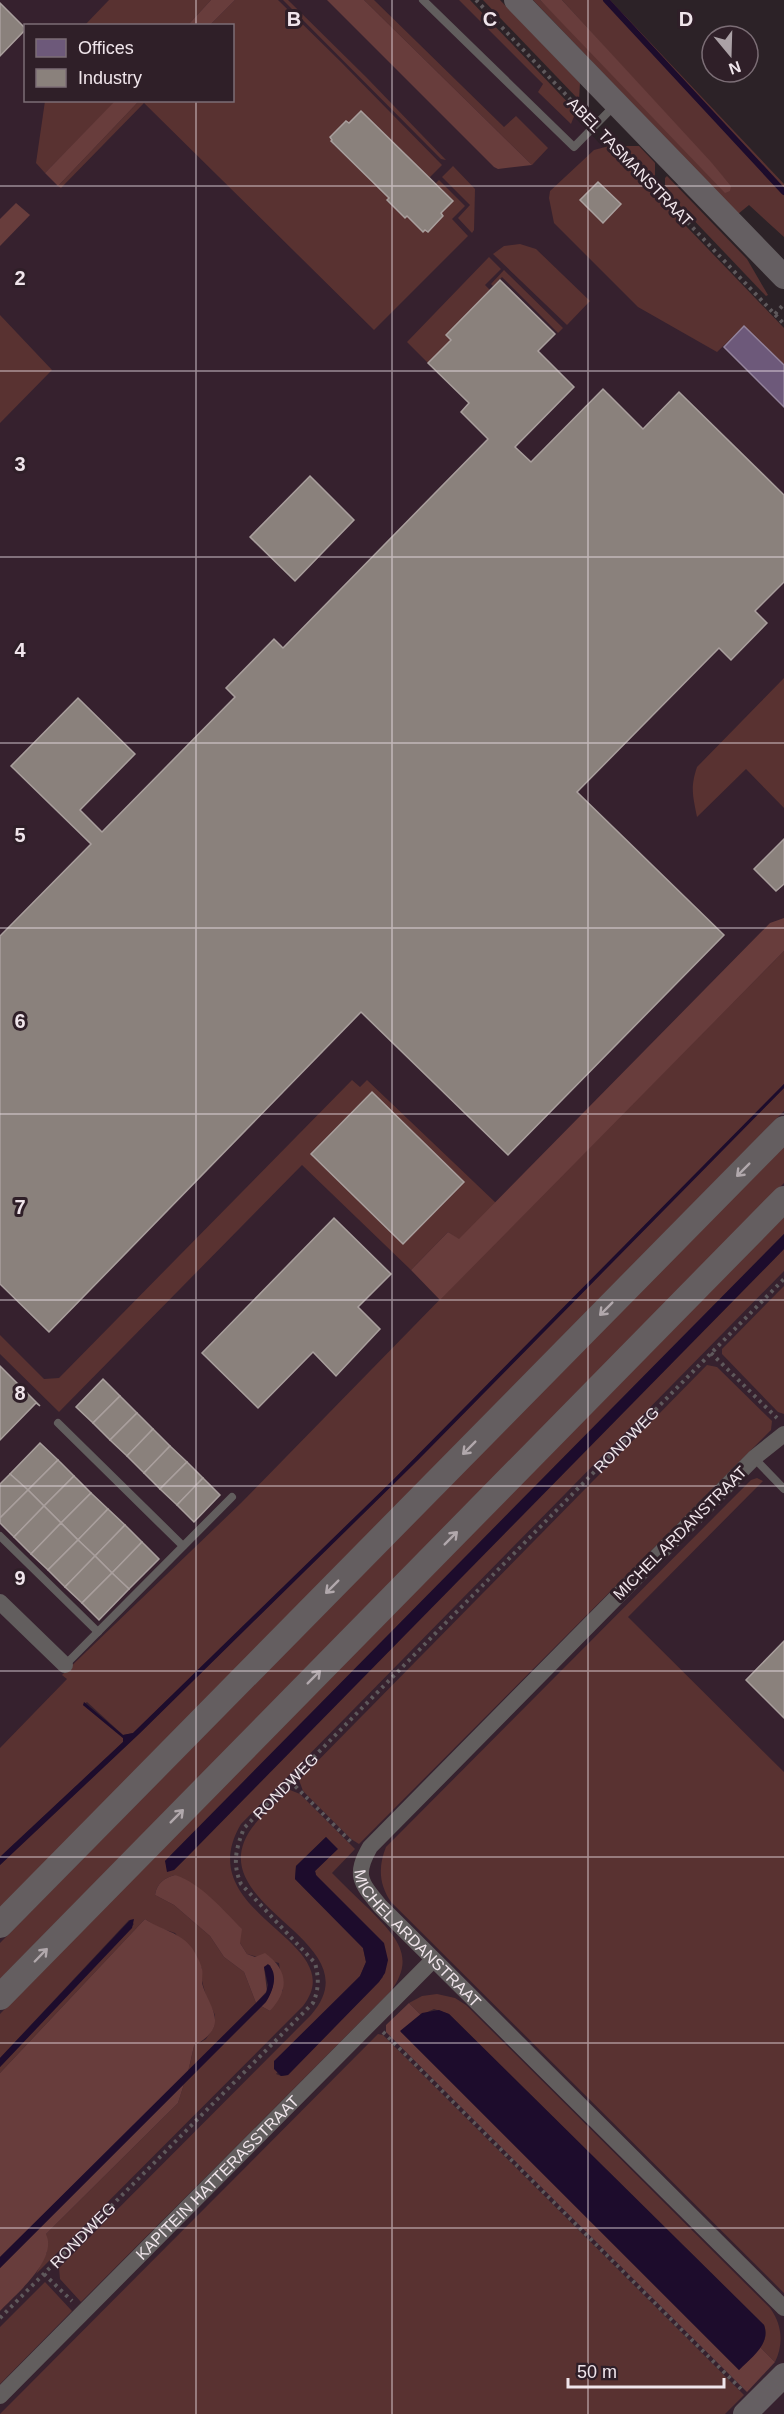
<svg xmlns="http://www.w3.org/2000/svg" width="784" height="2414" font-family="Helvetica,sans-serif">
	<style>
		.built { fill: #36212e; fill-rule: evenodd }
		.green { fill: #593231; fill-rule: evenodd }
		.forest { fill: #683d3c }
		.water { fill: #1d0c2c }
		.offices { fill: #6d597a; stroke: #94839c; stroke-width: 1.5 }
		.industry { fill: #8a817c; stroke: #a99f9d; stroke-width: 1.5 }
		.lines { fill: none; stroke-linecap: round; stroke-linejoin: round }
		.stream { stroke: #1d0c2c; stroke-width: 6 }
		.path { stroke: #5f595c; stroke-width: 4; stroke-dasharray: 3 4.5; stroke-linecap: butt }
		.lane { stroke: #625e5e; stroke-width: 8 }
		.street { stroke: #625e5e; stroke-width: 16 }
		.secondary { stroke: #655f62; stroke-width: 24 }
		.primary { stroke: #645e60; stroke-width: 26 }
		.oneway { stroke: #b1a8ac }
		.grid { fill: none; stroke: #f0e5eb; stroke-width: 1.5; stroke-opacity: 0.55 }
		.labels { text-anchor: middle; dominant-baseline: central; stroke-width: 6; stroke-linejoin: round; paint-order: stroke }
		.street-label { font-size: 16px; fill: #f0e5eb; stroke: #2f1f28 }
		.grid-label { font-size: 20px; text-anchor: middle; font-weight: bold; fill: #f0e5eb; stroke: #2f1f28; stroke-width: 6; stroke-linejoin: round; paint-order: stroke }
	</style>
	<rect width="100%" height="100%" fill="#2c2227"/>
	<path class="built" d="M0,0H463L784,337V2414H0ZM26,26H232V100H26Z"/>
	<g class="green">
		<path d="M109,0H211L188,25L84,26Z"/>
		<path d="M235,0H278L341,62L442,165L429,178L346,121L330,137L332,140L331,142L389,198L387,201L405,218L407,216L427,232L443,216L441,213L453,201L435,184L439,180L465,206L452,219L468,236L374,330L144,103L61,188L58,186L139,101L232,100V26L210,25Z"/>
		<path d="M283,0H288L367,78L446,160L441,159Z"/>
		<path d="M364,0H374L504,127L516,116L548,148L532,165Z"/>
		<path d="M459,0H470L576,111L571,124L538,92L543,84Z"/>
		<path d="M483,0H500L580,83L579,100Z"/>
		<path d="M533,0H540L731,186L562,0H610L784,184V237L749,205L738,214Z"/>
		<path d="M45,101H116L45,173L36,163Z"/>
		<path d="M609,146L784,328V365L744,326L717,352L638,307L554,223L549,198L550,191L594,150Z"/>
		<path d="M623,146H639L655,163V179Z"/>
		<path d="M453,166L475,189L474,230L472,233L458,218L470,205L442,177Z"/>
		<path d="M667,176L747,259L768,295L766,296L665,190V178Z"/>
		<path d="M520,244L536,249L590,301L567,325L493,254L504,246Z"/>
		<path d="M489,257L501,269L485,285L490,290L446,335L451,340L428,363L407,342Z"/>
		<path d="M504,270L563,328L558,333L502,277L493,286L491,284Z"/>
		<path d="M0,315L52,370L0,423Z"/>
		<path d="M784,678V808L746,769L697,817C693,796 690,788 697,767Z"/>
		<path d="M784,951V1084L393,1480L133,1733L123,1735L87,1702L83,1705L123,1738V1742L0,1857V1748L67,1679L62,1675L241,1503L539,1198Z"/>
		<path d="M352,1080L360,1087L367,1080L496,1203L459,1240L448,1232L411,1270L302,1165L59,1412L0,1354V1335L44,1379L59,1378Z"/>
		<path d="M784,1088V1111L0,1908V1865L140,1733L418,1460Z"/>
		<path d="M784,1146V1183L0,1979V1943Z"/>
		<path d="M784,1217V1234L165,1861L174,1870L187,1857L784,1249V1271L241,1824C187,1915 354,1940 303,2006L36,2274L47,2252L46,2234L178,2103L184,2084L261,2006L270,2011L283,1990L279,1963L247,1954L240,1943V1935L175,1875C164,1878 157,1883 155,1895L174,1905L210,1936L224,1957L244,1972L256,2003L188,2072L194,2046L206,2039L214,2027L215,2015L206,1996L202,1981V1968L175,1933L157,1927L145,1919L0,2073V2067L134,1924L129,1920L0,2058V2014Z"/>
		<path d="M784,1286V1414L778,1412L722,1354V1349Z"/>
		<path d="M707,1365L717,1367L772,1421L771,1430L359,1844L351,1839L303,1791L299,1780Z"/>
		<path d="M757,1478L763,1481L628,1617L784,1772V2293L391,1902C379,1884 378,1867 386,1847L737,1494L751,1480Z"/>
		<path d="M290,1790L300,1794L355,1849L332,1873C344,1885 356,1897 369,1909C394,1935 418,1956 390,1992L81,2302L60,2279L59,2268L311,2015C373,1944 217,1911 244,1842C252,1821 275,1805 290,1790ZM326,1837L337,1849L315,1871L316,1875L383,1977L288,2075L281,2076L276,2074L360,1976L366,1962L363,1948L295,1879L296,1866Z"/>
		<path d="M437,1994L455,1998L466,2005L770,2308C782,2324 784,2344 775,2362L760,2347C766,2341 767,2333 764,2325L449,2014L434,2009L421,2015L409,2003L422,1996Z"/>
		<path d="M378,2034L383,2035L744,2395L725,2414H0Z"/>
		<path d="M45,2282L72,2311L0,2384V2327Z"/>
	</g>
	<g class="forest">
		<path d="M211,0H235L210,25H188Z"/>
		<path d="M327,0H364L532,165L498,169L494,167Z"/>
		<path d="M540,0H562L711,162L731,186L730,191L725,193Z"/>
		<path d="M116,100L139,101L58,186L45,173Z"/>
		<path d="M16,203L30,215L0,246V219Z"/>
		<path d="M784,918V951L440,1300L411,1270L448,1232L459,1239L770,923Z"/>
		<path d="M175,1875C202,1884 222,1909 242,1929L240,1943L247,1954L255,1957L265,1953C288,1970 290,1989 270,2011L261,2006C273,1994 277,1981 270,1965L264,1967L267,1991L256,2003L244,1972L224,1957L210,1936L174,1905L155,1895C157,1883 164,1878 175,1875Z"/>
		<path d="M145,1919C161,1930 180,1932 192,1948C195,1953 201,1963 202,1969C203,1973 202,1978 202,1983C205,1997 219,2013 214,2027C210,2036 202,2041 194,2046L188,2072L0,2257V2073Z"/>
		<path d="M409,2003L421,2015L401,2032L739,2370L760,2347L775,2362L747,2392L386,2032V2025Z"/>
		<path d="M184,2084L178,2103L46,2234C58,2260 16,2294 0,2311V2268Z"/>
	</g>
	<g class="water">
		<path d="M784,1084V1088L418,1460L140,1733L0,1865V1857L123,1742V1738L83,1705L84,1702L123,1735L133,1733L393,1480Z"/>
		<path d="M784,1234V1249L187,1857L174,1870L167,1872L165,1861Z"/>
		<path d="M326,1837L338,1849L315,1871L316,1875L384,1943L388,1960L385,1973L379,1982L288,2075L281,2076L274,2069V2061L360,1976L366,1962L363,1948L295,1879L296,1866Z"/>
		<path d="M134,1919L132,1928L0,2067V2058L130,1920Z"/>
		<path d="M268,1964C279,1974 273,1991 266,2002L0,2268V2257L266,1993L268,1985L264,1967Z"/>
		<path d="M439,2010L449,2014L764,2325C771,2344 751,2358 739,2370L400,2031L422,2013Z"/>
	</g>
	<path class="offices" d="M744,326L784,365V407L724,347Z"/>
	<g class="industry">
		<path d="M0,3L26,29L0,56Z"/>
		<path d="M361,111L453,201L441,213L443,216L428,232L425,230L423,232L407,216L405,218L387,200L389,198L331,141L332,140L330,137L346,121L349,123Z"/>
		<path d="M598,182L621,204L603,223L580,200Z"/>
		<path d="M500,280L555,334L538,351L574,387L515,447L531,462L603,389L643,429L679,392L784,495V582L755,611L767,623L731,660L719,648L577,792L724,935L508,1155L361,1012L49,1332L0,1284V936L91,844L11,766L78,698L135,754L80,810L102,832L235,697L226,688L274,639L283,648L488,439L461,412L469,403L428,363L451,340L446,335Z"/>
		<path d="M310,476L354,520L295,581L250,537Z"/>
		<path d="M784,839V884L776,891L754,869Z"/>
		<path d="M372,1092L464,1182L403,1244L311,1154Z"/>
		<path d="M334,1218L391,1274L358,1307L380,1329L336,1376L313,1352L258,1408L202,1353Z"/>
		<path d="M0,1366L40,1406L36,1403L0,1440Z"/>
		<path d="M103,1379L120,1396L93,1423L76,1407Z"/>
		<path d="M120,1396L137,1413L110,1440L93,1423Z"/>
		<path d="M137,1413L153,1429L127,1456L110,1440Z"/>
		<path d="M153,1429L170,1446L144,1473L127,1456Z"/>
		<path d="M40,1443L58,1460L28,1490L10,1474Z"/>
		<path d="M170,1446L187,1462L160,1489L144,1473Z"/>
		<path d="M58,1460L74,1476L44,1506L28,1490Z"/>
		<path d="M187,1462L203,1478L177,1505L160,1489Z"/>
		<path d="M10,1474L28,1490L0,1518V1484Z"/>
		<path d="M74,1476L91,1493L61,1523L44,1506Z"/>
		<path d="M203,1478L220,1495L194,1522L177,1505Z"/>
		<path d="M28,1490L44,1506L14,1537L0,1523V1518Z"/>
		<path d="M91,1493L108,1509L78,1540L61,1523Z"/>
		<path d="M44,1506L61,1523L31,1554L14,1537Z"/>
		<path d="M108,1509L125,1525L95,1556L78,1540Z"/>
		<path d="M61,1523L78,1540L48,1570L31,1554Z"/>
		<path d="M125,1525L142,1542L112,1573L95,1556Z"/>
		<path d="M78,1540L95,1556L65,1587L48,1570Z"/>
		<path d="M142,1542L159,1559L129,1589L112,1573Z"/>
		<path d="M95,1556L112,1573L82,1603L65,1587Z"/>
		<path d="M112,1573L129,1589L99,1620L82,1603Z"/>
		<path d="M784,1641V1718L746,1680Z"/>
	</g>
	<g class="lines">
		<path class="stream" d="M606,0L784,192"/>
		<g class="path">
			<path d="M476,0L587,117"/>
			<path d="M605,135L784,324"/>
			<path d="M775,314L784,304"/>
			<path d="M711,1353L777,1418"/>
			<path d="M290,1781L353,1844"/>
			<path d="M383,2032L741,2389"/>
			<path d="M44,2274L72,2301"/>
			<path id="s1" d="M0,2318L313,2003C319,1989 319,1978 315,1963L241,1884C232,1863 236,1849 244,1828L784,1279"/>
		</g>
		<g class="lane">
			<path d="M423,0L574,147L615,105"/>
			<path d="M58,1423L183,1546"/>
			<path d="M754,1458L784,1489"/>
			<path d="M0,1536L98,1632"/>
			<path d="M65,1665L232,1497"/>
		</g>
		<g class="street">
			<path id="s2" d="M784,1434L754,1458L370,1847C354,1875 360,1882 380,1906L784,2308"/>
			<path d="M0,1602L65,1665"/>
			<path id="s3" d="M0,2396L433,1960"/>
		</g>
		<g class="secondary">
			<path d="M516,0L784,277"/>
			<path d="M745,2414L784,2375"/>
		</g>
		<g class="primary">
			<path d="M0,1925L784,1129"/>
			<path d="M0,1997L784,1199"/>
		</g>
	</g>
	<defs><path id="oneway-shaft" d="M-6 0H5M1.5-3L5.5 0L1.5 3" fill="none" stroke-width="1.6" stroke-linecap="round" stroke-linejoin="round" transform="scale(1.5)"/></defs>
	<g class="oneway">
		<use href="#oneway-shaft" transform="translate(743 1170) rotate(135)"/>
		<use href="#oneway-shaft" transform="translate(606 1309) rotate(135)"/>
		<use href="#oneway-shaft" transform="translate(469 1448) rotate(135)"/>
		<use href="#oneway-shaft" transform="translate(451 1538) rotate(-45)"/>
		<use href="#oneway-shaft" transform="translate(332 1587) rotate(135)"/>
		<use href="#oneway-shaft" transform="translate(314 1677) rotate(-45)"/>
		<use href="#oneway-shaft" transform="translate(177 1816) rotate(-45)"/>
		<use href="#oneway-shaft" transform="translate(41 1955) rotate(-46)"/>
	</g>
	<path class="grid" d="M196,0V26M392,0V2414M588,0V2414M196,100V2414M0,186H784M0,371H784M0,557H784M0,743H784M0,928H784M0,1114H784M0,1300H784M0,1486H784M0,1671H784M0,1857H784M0,2043H784M0,2228H784"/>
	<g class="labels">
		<g class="street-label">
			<text transform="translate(630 162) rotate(46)">ABEL TASMANSTRAAT</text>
			<text stroke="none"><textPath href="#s1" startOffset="1196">RONDWEG</textPath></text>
			<text transform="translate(680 1533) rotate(-45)">MICHEL ARDANSTRAAT</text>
			<text stroke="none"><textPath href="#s1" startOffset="710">RONDWEG</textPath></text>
			<text stroke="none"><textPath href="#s2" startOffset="700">MICHEL ARDANSTRAAT</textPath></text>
			<text stroke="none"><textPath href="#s3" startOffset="308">KAPITEIN HATTERASSTRAAT</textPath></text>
			<text stroke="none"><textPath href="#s1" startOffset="117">RONDWEG</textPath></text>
		</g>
	</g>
	<g class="grid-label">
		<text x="294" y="26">B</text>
		<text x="490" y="26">C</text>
		<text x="686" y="26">D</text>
		<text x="20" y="285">2</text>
		<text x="20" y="471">3</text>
		<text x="20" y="657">4</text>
		<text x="20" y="842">5</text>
		<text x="20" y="1028">6</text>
		<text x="20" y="1214">7</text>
		<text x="20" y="1400">8</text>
		<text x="20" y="1585">9</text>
	</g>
	<rect x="24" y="24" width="210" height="78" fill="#2f1f28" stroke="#7c6e76" stroke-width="1.5"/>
	<rect x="36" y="39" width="30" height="18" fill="#6d597a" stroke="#7c6e76" stroke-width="1.5"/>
	<text x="78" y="54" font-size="18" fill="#f0e5eb">Offices</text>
	<rect x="36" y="69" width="30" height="18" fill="#8a817c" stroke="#7c6e76" stroke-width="1.5"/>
	<text x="78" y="84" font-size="18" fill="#f0e5eb">Industry</text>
	<g transform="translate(730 54) rotate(161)"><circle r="28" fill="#2f1f28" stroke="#7c6e76" stroke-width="1.5"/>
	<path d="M0-4.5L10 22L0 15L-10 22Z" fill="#aba1a6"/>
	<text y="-9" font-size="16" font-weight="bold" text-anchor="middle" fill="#f0e5eb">N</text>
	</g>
	<path d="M568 2378v9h156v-9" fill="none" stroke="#f0e5eb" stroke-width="3"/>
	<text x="577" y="2378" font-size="18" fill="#f0e5eb" stroke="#2f1f28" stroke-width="4.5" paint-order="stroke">50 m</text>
</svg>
